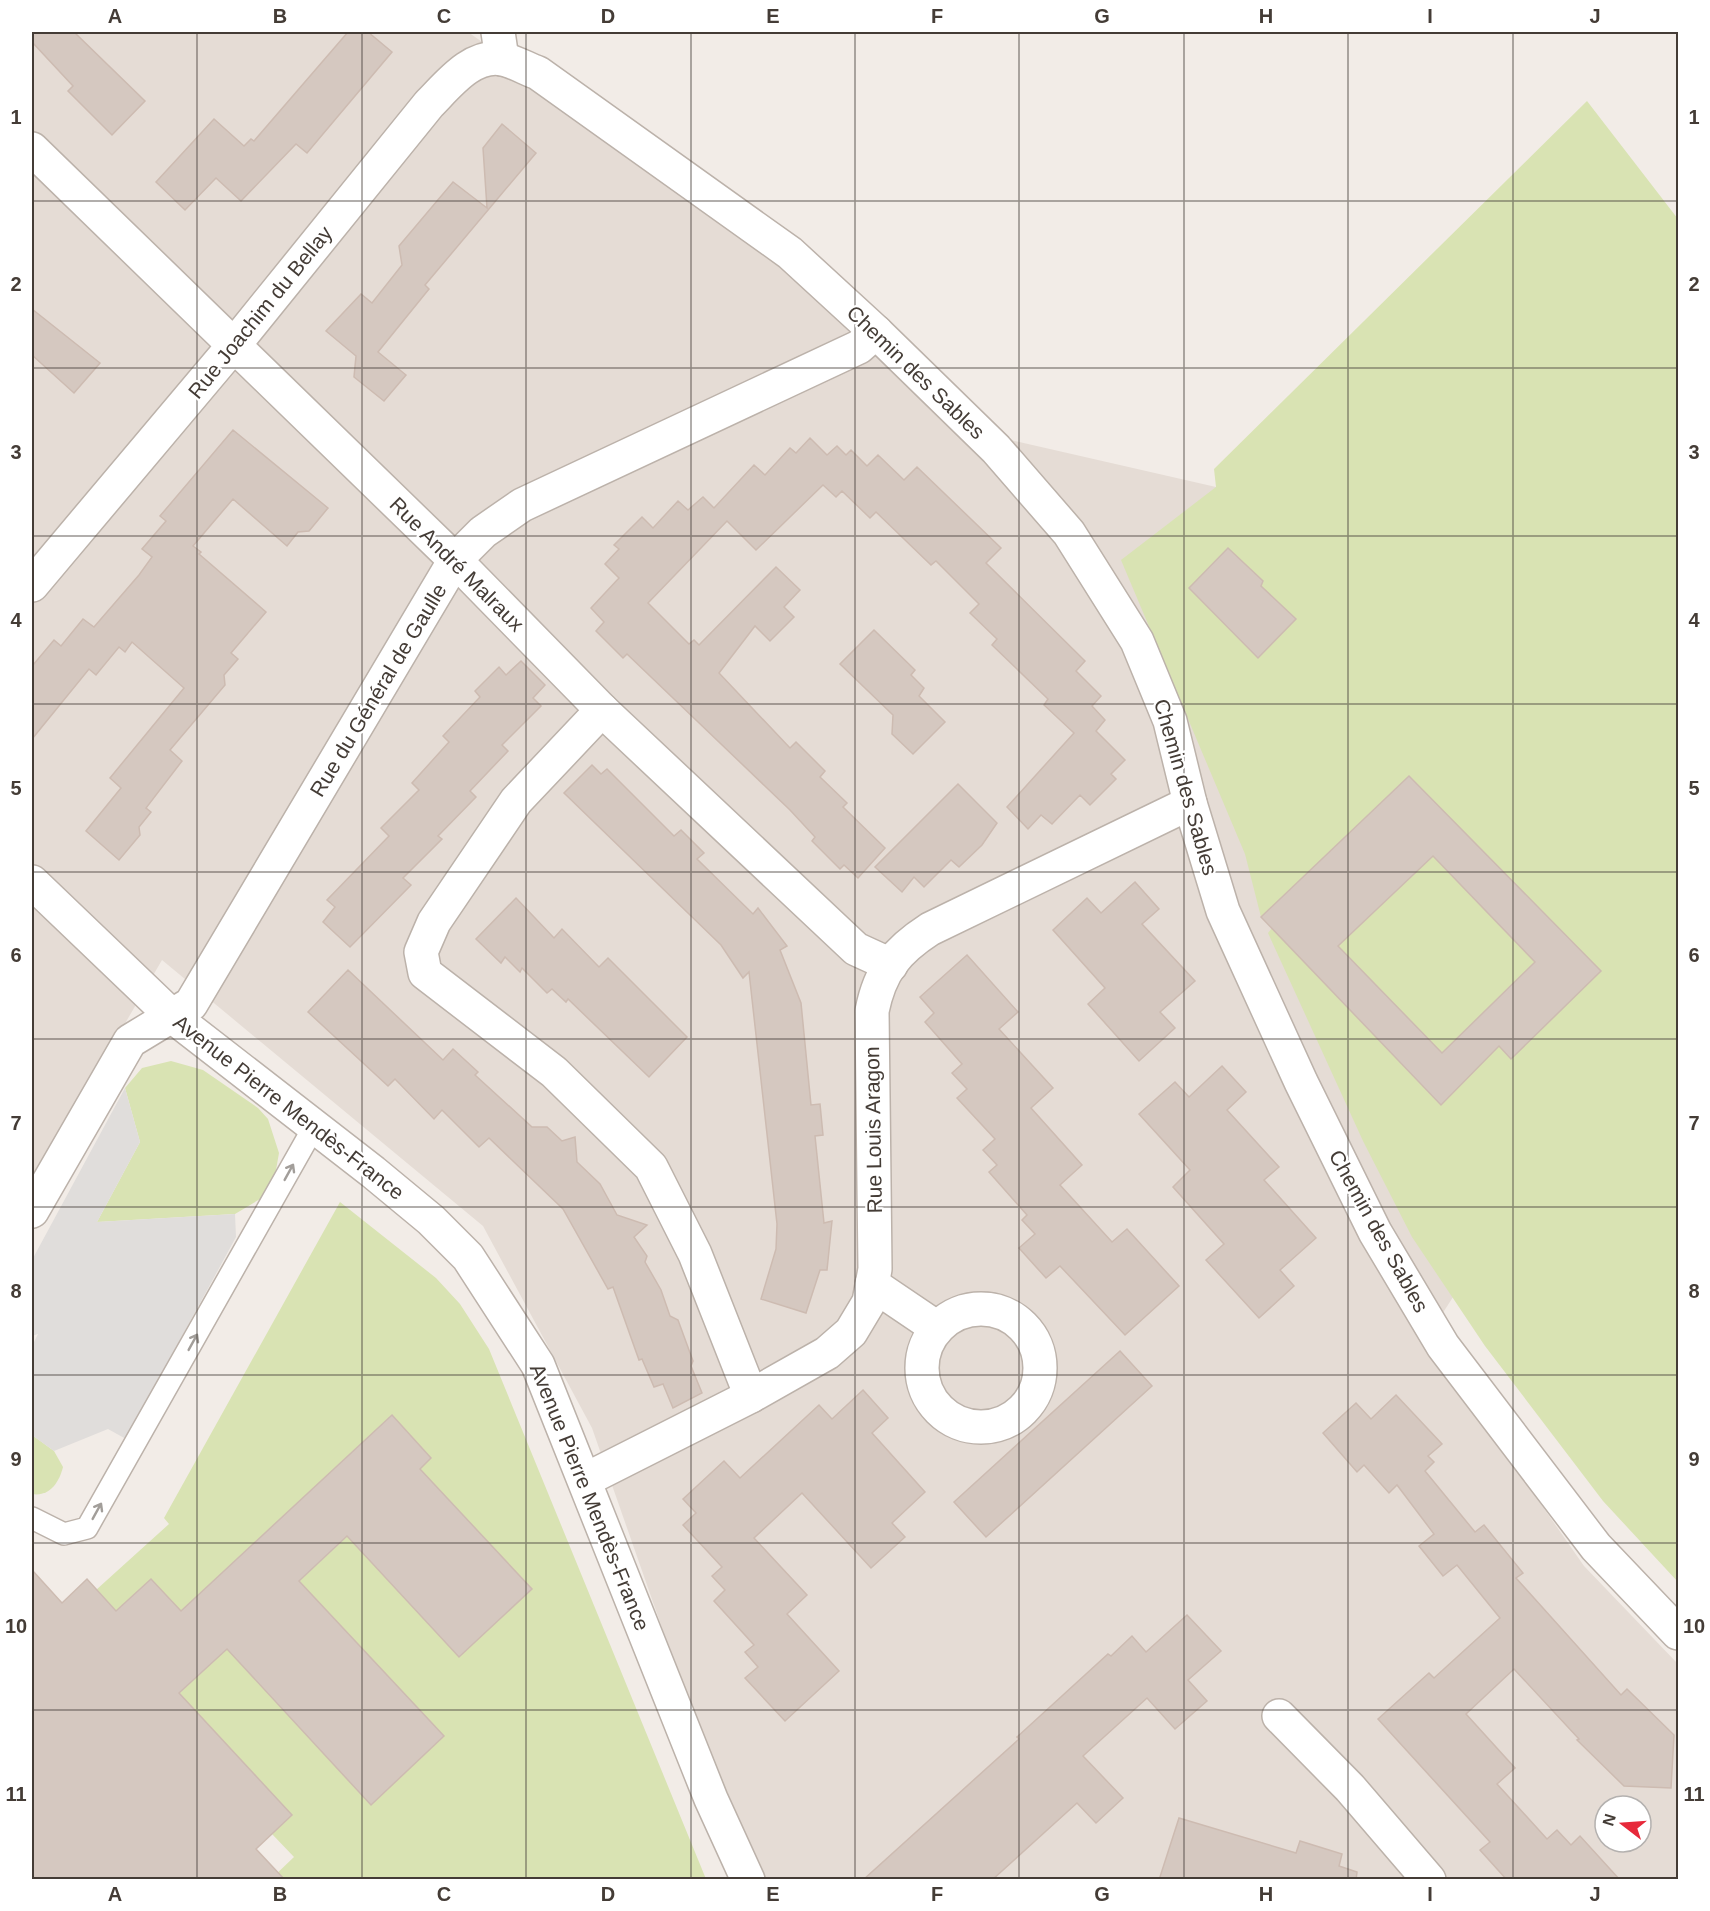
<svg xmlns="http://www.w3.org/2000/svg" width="1710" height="1911" font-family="Arial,sans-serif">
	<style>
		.residential { fill: #e5dcd5; fill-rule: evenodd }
		.green { fill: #d9e3b3 }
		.parking { fill: #e0dddb }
		.building { fill: #d5c8c0; stroke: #cdbbb1; stroke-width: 1.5; fill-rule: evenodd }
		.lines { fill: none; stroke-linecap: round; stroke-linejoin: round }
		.service-casing { stroke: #bcb2aa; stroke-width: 24 }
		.minor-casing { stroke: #bcb2aa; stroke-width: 36 }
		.service { stroke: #fff; stroke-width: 21 }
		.minor { stroke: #fff; stroke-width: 33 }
		.oneway { stroke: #a29e9a }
		.grid { fill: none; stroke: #443c36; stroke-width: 1.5; stroke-opacity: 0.55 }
		.labels { text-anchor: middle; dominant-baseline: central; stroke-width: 4.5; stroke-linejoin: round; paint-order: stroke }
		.street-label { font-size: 21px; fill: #443c36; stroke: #fff }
		.neatline { fill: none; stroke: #443c36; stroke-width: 2 }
		.grid-label { font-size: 20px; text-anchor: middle; font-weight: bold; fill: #443c36 }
	</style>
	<rect width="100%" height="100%" fill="#f2ece7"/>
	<path class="residential" d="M32,32H468L888,330L1002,438L1216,487L1678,948L1426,1339L1584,1566L1678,1664V1879H750L592,1428L483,1226L162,960L32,1183ZM1605,1806H1641V1842H1605Z"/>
	<g class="green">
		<path d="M1587,101L1678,219V1582L1603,1501L1485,1346L1412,1237L1363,1141L1268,933L1272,928L1261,917L1245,854L1121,560L1216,487L1214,469Z"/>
		<path d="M171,1061L203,1070L258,1108L268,1119L279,1153L276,1170L270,1185L260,1199L235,1214L97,1222L140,1142L125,1088L142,1068Z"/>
		<path d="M340,1202L436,1278L460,1304L489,1349L706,1879H271L294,1857L272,1834L172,1700L431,1458L392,1415L188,1605V1619L151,1580L116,1611L96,1590L169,1524L164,1518Z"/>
		<path d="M32,1435L54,1451L63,1467C59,1483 49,1497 32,1494Z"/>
	</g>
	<path class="parking" d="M125,1088L140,1142L97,1222L235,1214L236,1237L126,1439L108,1429L54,1451L32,1435V1346L38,1334L32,1336V1260Z"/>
	<g class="building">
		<path d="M32,32H74L145,101L112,135L68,91L73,86L32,42Z"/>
		<path d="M348,32H368L392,52L307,153L296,144L241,201L216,178L185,210L156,182L214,119L244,146L251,139L254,141Z"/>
		<path d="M502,124L536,153L425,285L429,289L378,352L406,375L384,401L354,377L356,356L326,331L361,294L372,303L402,265L399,246L453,182L487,208L483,148Z"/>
		<path d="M32,309L100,363L74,393L32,355Z"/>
		<path d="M233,430L328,508L309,531L298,532L287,546L233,499L193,546L201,552L199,554L266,612L231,653L238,659L224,675L225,685L170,750L182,761L146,808L151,812L139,827L140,835L119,860L86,831L121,788L110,778L184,688L132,642L125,652L119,647L96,675L89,669L32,739L33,665L54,640L61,646L83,619L94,627L139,575L152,557L142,549L166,521L160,516Z"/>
		<path d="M810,438L827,455L837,446L846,455L851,450L867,466L878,455L904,480L917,467L1001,548L986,563L1085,661L1076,671L1101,696L1092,706L1105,720L1096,731L1125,760L1111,774L1116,779L1090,805L1080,795L1052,824L1041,815L1028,829L1007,807L1074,733L1044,705L1048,699L992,645L997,639L970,613L979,604L936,561L931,565L876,512L870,518L842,491L836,497L823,485L756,550L727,521L648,603L689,644L694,640L699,645L776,567L800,590L784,607L794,617L770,641L755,626L719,673L790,748L796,742L825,771L820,777L847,803L843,807L885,848L858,878L844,865L840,869L812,841L815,837L790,810L627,654L623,658L596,631L604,622L591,608L619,578L605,564L619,549L614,545L642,517L653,528L678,501L688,510L703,497L714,508L754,465L765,475L790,448L796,453Z"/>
		<path d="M1228,548L1263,581L1261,586L1296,619L1258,658L1189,588Z"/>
		<path d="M874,630L915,670L911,675L924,688L919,696L945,722L913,754L892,734L893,715L840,664Z"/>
		<path d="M521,661L545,685L533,698L541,706L502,745L508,751L470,791L476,797L438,836L442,839L403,878L411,885L350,947L323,922L335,907L327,900L389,836L381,828L419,790L412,783L449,742L443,736L480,697L475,691L499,667L506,675Z"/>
		<path d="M592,765L601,774L607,769L674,836L681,830L704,853L697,859L753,914L758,908L787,946L780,950L801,1003L811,1105L820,1104L823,1135L815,1136L824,1223L832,1221L827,1270H820L806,1313L761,1299L776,1249L777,1224L749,972L743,978L721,945L564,793Z"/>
		<path d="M1409,776L1601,971L1511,1059L1499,1046L1441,1105L1261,917ZM1433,856L1535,962L1442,1053L1338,946Z"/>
		<path d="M958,784L997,823L982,845L959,867L951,860L924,887L914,877L902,892L875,867Z"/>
		<path d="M1135,882L1159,909L1142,924L1195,981L1160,1012L1175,1028L1139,1061L1088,1004L1105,988L1053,930L1087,898L1101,913Z"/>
		<path d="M516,898L554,938L562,929L599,967L608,958L687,1037L649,1077L568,999L566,1002L552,989L547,993L522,968L520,972L505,957L501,963L476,939Z"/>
		<path d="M967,955L1018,1012L999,1029L1053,1088L1031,1108L1082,1165L1060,1185L1112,1242L1127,1229L1179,1286L1125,1335L1060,1266L1046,1278L1019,1248L1035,1234L1022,1220L1027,1215L989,1172L997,1165L983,1150L995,1139L957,1098L967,1089L952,1073L962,1064L925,1022L934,1013L920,997Z"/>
		<path d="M348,970L443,1060L453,1049L478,1072L475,1075L532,1127H547L562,1141L575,1137L577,1162L600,1184L617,1215L647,1225L634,1237L647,1256L645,1262L661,1290L670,1316L678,1320L693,1361L691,1366L702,1393L673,1408L663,1384L654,1387L642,1359L639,1360L613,1287L608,1289L563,1209L489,1138L479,1147L442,1110L434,1119L395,1079L388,1086L308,1012Z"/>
		<path d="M1222,1066L1246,1092L1227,1110L1279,1167L1264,1180L1316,1238L1280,1270L1294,1286L1259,1318L1206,1260L1224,1244L1173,1187L1190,1170L1139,1114L1175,1082L1189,1097Z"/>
		<path d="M1120,1351L1152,1386L986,1537L954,1502Z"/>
		<path d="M863,1390L888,1418L872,1433L925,1492L892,1523L905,1537L871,1568L802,1493L754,1538L807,1595L787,1614L839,1671L785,1721L745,1678L758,1667L745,1652L754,1645L714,1601L725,1590L712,1576L722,1567L683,1525L696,1513L683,1499L724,1461L740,1478L819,1405L832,1419Z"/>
		<path d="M1396,1395L1442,1444L1428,1456L1434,1462L1425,1471L1475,1532L1484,1525L1523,1573L1516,1578L1621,1695L1627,1689L1674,1735L1671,1788L1624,1786L1577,1740L1579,1739L1514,1669L1466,1714L1515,1768L1497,1784L1547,1839L1557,1830L1571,1845L1580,1836L1620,1880H1507L1480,1850L1490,1842L1378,1719L1429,1673L1434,1678L1500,1618L1457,1565L1443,1576L1419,1546L1434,1534L1397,1485L1389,1493L1364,1465L1357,1472L1323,1433L1356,1403L1371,1419Z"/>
		<path d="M392,1415L431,1458L420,1469L532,1589L459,1657L347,1536L299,1581L444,1736L371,1805L227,1649L179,1693L292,1815L256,1849L285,1880H32V1570L62,1603L87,1579L116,1611L151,1579L181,1611Z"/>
		<path d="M1187,1615L1221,1651L1188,1680L1207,1701L1175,1729L1147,1698L1083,1756L1123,1798L1096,1823L1077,1803L992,1880H863L1019,1739L1017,1737L1108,1654L1111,1656L1132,1636L1146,1652Z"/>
		<path d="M1179,1818L1296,1853L1300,1841L1342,1854L1339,1866L1357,1872L1356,1880H1159Z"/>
	</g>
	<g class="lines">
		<g class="service-casing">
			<path id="service" d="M32,1518L64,1534L87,1528L315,1125"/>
		</g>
		<g class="minor-casing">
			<g id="minor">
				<path d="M498,32L502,59"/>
				<path d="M32,149L455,560L602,710L856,949L891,965"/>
				<path d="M32,585L234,345L429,104C448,85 472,53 503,59C515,62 527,69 538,73L790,253L876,332L996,449L1069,533L1137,641L1170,721L1190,803L1223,911L1301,1082L1375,1232L1443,1346L1596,1547L1678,1633"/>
				<path d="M602,710L516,801L434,922L421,952L425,973L554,1072L651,1167L695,1254L751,1396"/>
				<path d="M32,882L172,1016L373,1172L431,1220L468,1257L538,1365L711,1799L748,1880"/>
				<path d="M32,1211L130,1041L191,1004L455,560L483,532L522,505L859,347L876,332"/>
				<path d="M872,1284L937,1328"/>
				<circle cx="981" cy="1368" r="59"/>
				<path d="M585,1480L751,1396L827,1353L851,1332L869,1302L875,1269L872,1011C880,971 896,951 930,929L1190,803"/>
				<path d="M1279,1716L1350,1788L1429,1880"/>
			</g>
		</g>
		<use href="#service" class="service"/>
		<use href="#minor" class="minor"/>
	</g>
	<defs><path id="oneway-shaft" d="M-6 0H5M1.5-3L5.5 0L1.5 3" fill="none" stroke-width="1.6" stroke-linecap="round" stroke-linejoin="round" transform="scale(1.5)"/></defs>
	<g class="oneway">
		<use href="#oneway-shaft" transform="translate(289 1172) rotate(-61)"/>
		<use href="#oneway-shaft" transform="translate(193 1342) rotate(-61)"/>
		<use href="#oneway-shaft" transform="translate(97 1511) rotate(-61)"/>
	</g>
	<path class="grid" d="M197,32V1880M362,32V1880M526,32V1880M691,32V1880M855,32V1880M1019,32V1880M1184,32V1880M1348,32V1880M1513,32V1880M32,201H1678M32,368H1678M32,536H1678M32,704H1678M32,872H1678M32,1039H1678M32,1207H1678M32,1375H1678M32,1543H1678M32,1710H1678"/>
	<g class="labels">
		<g class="street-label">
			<text transform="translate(260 312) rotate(-51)">Rue Joachim du Bellay</text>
			<text transform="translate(916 372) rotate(44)">Chemin des Sables</text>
			<text transform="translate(457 564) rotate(45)">Rue André Malraux</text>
			<text transform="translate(378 690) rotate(-59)">Rue du Général de Gaulle</text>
			<text transform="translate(1186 787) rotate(74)">Chemin des Sables</text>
			<text transform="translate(289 1107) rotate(38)">Avenue Pierre Mendès-France</text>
			<text transform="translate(873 1130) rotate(-91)">Rue Louis Aragon</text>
			<text transform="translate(1379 1231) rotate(61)">Chemin des Sables</text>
			<text transform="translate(590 1497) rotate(68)">Avenue Pierre Mendès-France</text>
		</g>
	</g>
	<rect width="1710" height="1911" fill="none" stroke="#ffffff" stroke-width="66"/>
	<g transform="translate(1623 1824) rotate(287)"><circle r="28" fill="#ffffff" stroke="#b4b1af" stroke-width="1.5"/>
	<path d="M0-4.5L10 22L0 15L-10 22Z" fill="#e7293a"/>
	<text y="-9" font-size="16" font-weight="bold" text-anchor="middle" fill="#443c36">N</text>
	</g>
	<rect x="33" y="33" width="1644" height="1845" class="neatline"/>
	<g class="grid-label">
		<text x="115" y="23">A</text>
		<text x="280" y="23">B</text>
		<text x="444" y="23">C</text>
		<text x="608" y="23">D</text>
		<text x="773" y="23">E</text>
		<text x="937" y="23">F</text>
		<text x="1102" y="23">G</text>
		<text x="1266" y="23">H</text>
		<text x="1430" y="23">I</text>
		<text x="1595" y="23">J</text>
		<text x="16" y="124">1</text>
		<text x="1694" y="124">1</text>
		<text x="16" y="291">2</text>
		<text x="1694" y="291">2</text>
		<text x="16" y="459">3</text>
		<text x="1694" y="459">3</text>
		<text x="16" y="627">4</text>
		<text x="1694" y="627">4</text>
		<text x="16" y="795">5</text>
		<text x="1694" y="795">5</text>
		<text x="16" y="962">6</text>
		<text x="1694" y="962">6</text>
		<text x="16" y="1130">7</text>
		<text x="1694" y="1130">7</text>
		<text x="16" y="1298">8</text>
		<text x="1694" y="1298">8</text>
		<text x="16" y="1466">9</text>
		<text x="1694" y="1466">9</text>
		<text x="16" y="1633">10</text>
		<text x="1694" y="1633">10</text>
		<text x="16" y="1801">11</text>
		<text x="1694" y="1801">11</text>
		<text x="115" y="1901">A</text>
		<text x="280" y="1901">B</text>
		<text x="444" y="1901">C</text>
		<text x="608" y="1901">D</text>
		<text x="773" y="1901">E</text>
		<text x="937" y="1901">F</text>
		<text x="1102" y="1901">G</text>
		<text x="1266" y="1901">H</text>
		<text x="1430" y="1901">I</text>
		<text x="1595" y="1901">J</text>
	</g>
</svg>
